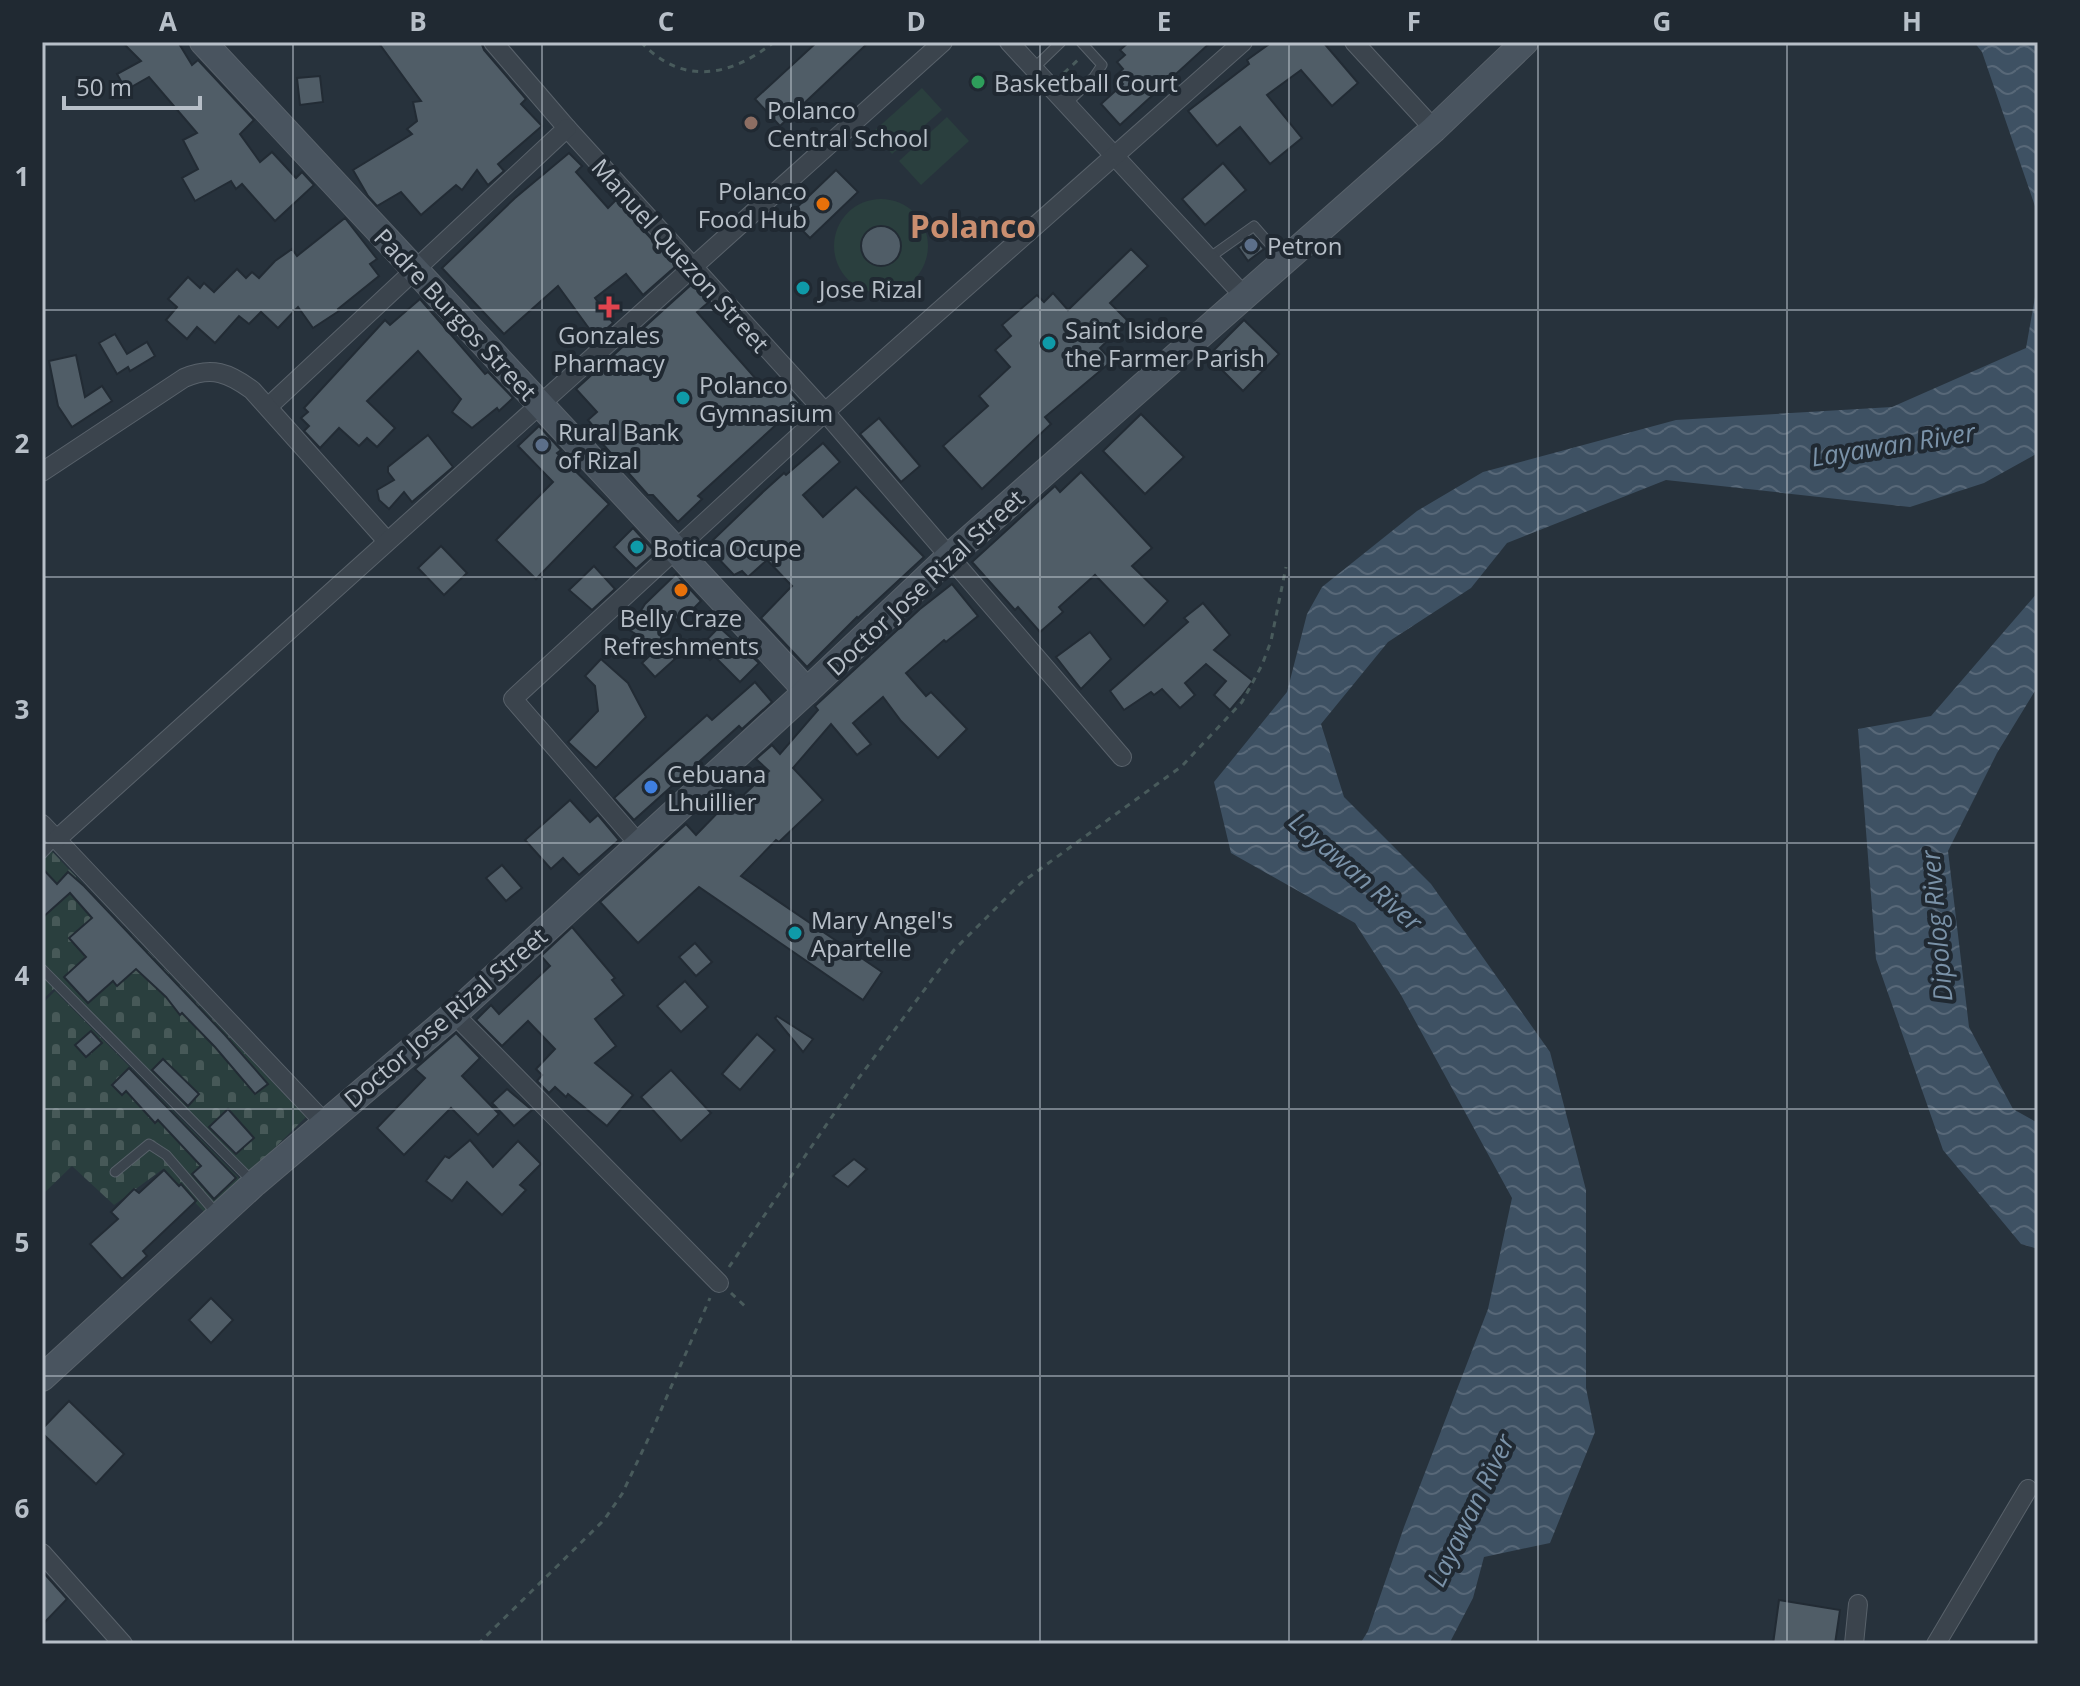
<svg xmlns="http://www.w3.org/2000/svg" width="2080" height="1686" font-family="'Open Sans',sans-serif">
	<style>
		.cemetery { fill: url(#cemetery-stones) }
		.park { fill: #2a3f3e }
		.water { fill: url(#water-waves) }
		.building { fill: #505d67; stroke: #222b34; stroke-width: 2 }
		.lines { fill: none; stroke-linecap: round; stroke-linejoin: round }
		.lane-casing { stroke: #59626b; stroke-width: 11 }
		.street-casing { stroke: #59626b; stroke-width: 20 }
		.secondary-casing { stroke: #59626b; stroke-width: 28 }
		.path { stroke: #495b5c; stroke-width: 3; stroke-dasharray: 6 6; stroke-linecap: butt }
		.lane { stroke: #3b444d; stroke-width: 9 }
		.street { stroke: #3b444d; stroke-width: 18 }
		.secondary { stroke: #49545f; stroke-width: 26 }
		.grid { fill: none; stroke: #b7bfc8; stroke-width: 2; stroke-opacity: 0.55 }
		.leisure-dot { fill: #2e9e5b; stroke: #202932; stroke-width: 3 }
		.education-dot { fill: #8d6e63; stroke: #202932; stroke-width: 3 }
		.food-dot { fill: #e8710a; stroke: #202932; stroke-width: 3 }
		.service-dot { fill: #5c6f8a; stroke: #202932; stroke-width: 3 }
		.culture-dot { fill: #0f9aa8; stroke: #202932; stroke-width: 3 }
		.health-dot { fill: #e0444e; stroke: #202932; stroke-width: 3 }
		.shop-dot { fill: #3f7fe0; stroke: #202932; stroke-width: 3 }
		.labels { text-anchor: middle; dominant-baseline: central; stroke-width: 8; stroke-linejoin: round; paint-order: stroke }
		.poi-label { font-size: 24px; fill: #b7bfc8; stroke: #202932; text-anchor: start }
		.street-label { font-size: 24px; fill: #b7bfc8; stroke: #202932 }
		.water-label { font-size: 26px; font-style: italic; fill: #7a92a8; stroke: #202932 }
		.district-label { font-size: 32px; font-weight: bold; fill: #ca8e6f; stroke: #202932 }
		.neatline { fill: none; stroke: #b7bfc8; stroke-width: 3 }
		.grid-label { font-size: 26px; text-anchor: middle; font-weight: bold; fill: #b7bfc8 }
	</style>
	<defs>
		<pattern id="cemetery-stones" width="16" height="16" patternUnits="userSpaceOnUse" patternTransform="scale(2)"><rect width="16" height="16" fill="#2a3f3e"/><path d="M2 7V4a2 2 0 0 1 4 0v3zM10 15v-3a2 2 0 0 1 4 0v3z" fill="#475958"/></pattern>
		<pattern id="water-waves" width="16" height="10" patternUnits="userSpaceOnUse" patternTransform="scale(2)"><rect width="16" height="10" fill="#3e5163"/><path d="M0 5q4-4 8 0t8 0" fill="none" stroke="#586878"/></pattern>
	</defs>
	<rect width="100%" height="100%" fill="#27323c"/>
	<g class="cemetery">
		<path d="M42,841L306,1117L243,1179L56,987L42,1000Z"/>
		<path d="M55,991L241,1180L205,1213L163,1169L114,1205L72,1166L42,1195V1004Z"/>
	</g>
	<g class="park">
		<path d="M922,88L942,110L892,154L873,132Z"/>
		<path d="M947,117L969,141L921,185L899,161Z"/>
		<circle cx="881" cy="246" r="47"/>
	</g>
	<g class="water">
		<path d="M1974,42H2038V215L1982,52Z"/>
		<path d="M2038,280V453L1984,483L1910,507L1666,480L1507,543L1471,588L1388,642L1321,724L1344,797L1431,884L1550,1052L1586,1190V1388L1595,1432L1550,1543L1484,1557L1473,1598L1449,1644H1360L1368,1631L1404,1527L1488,1309L1512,1198L1401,995L1355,923L1231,853L1214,782L1287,692L1307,614L1322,587L1417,511L1483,472L1676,420L1892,407L2026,348Z"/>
		<path d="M2038,592V686L1997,753L1948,851L1969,1027L2013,1109L2038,1123V1249L2021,1244L1943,1150L1876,959L1858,729L1931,716Z"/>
	</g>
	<g class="building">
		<path d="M122,42H178L192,65L198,60L254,120L240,134L260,162L272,152L296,178L302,172L314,185L275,221L242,184L236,189L231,181L195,201L182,178L198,169L183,140L197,133L149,77L126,90L117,74L141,61Z"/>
		<path d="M378,42H481L484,50L526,99L521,104L542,126L498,164L504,171L488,185L477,170L462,190L456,185L421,215L401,192L377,206L368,196L353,170L412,134L407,129L417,121L413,102L421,101Z"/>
		<path d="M817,42H869L780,126L755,99Z"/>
		<path d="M1129,42H1211L1120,125L1101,104L1123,84L1115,76L1123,69L1117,62L1125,55L1120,50Z"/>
		<path d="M1272,42H1323L1358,83L1332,106L1301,70L1267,95L1302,138L1270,164L1240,127L1217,146L1188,111L1249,64L1247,60Z"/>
		<path d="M320,76L323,102L300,105L297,78Z"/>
		<path d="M569,153L582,166L576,172L608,208L616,200L676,266L643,295L626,274L595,298L613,323L596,338L558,286L504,334L442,268L515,198Z"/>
		<path d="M1223,163L1246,190L1205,225L1182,199Z"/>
		<path d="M836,170L858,192L810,238L788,216Z"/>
		<path d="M345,218L377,259L370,264L379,276L338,309L339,311L313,328L298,307L278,328L261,312L249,324L239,316L215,343L197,327L187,339L166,320L177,307L168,299L188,277L200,288L204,283L214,292L237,269L246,278L252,272L259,278L275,261L292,249L297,256Z"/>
		<circle cx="881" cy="246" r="20"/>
		<path d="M1253,236L1264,249L1248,261L1238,247Z"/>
		<path d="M1131,249L1148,266L1110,303L1128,321L1100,348L1112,361L1045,417L1051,424L982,489L943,446L988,406L979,396L1010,367L995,350L1011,336L1002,325L1037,295L1044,302L1053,293L1068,310Z"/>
		<path d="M692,284L709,302L697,312L764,388L777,377L800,403L698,496L702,499L678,522L653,495H648L601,442L604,439L588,420L597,412L576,389Z"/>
		<path d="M420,299L485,374L488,372L513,398L499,411L497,408L472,428L452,412L461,399L418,351L367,401L395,428L377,447L367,438L359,446L339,428L320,448L304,431L309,426L301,418L308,412L304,408L385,320L390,325Z"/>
		<path d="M1244,320L1279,354L1243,391L1208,356Z"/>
		<path d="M115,334L127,354L147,342L155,356L130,371L128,367L117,374L99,343Z"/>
		<path d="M76,355L85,397L102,386L112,401L72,427L58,406L49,361Z"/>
		<path d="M1141,414L1184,457L1145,494L1103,451Z"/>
		<path d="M879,418L920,466L901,482L860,434Z"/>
		<path d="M539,426L561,450L557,453L609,504L536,579L496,540L553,482L518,446Z"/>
		<path d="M428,435L453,467L412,502L404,492L389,509L379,500L377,490L394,480L388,472V467Z"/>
		<path d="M823,443L840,462L803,495L823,517L856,487L924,557L858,618L857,617L807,667L761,618L792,586L767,560L748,577L742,571L734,575L714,554L720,548L713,540L764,491L784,473L786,475Z"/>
		<path d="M1081,472L1152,548L1132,566L1168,601L1144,626L1095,575L1059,607L1063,612L1040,632L1018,607L1015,610L972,562L1055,486L1060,492Z"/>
		<path d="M633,528L655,552L636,569L614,547Z"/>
		<path d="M441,546L467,573L444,595L418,568Z"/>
		<path d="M594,566L615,589L592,610L569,590Z"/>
		<path d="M676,574L701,601L679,623L674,617L656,646L629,630L645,604Z"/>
		<path d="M952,584L978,616L946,642L944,640L906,673L926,696L931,692L967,729L938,758L901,721L883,697L853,723L871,744L857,755L831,724L793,768L823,800L779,842L776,840L741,876L882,972L863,1000L699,887L638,943L600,902L686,824L696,835L730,800L734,804L769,771L756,759L772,745L780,754L818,710L815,706L920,609Z"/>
		<path d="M1203,603L1230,635L1214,650L1253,681L1241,697L1230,710L1214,695L1226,681L1206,664L1185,683L1195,695L1180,708L1162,689L1154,695L1151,692L1124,710L1110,691L1188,622L1184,618Z"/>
		<path d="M719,627L759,663L740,682L714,656L710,660L699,648Z"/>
		<path d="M1090,632L1111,659L1081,689L1056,657Z"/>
		<path d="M661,645L675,659L655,677L642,663Z"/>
		<path d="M601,659L628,683L646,717L596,768L568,742L598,711L595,686L585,676Z"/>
		<path d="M755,682L772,702L742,729L739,726L634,820L614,798L707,715L712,720Z"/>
		<path d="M570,800L590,822L598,815L619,840L579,875L563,858L551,869L525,840Z"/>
		<path d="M502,865L522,888L506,901L486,878Z"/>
		<path d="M42,868L57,884L68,872L84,886L225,1035L268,1084L255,1094L215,1047L182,1013L180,1015L166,997L136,969L117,986L113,981L88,1003L64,977L86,957L69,938L92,918L70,893L42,918Z"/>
		<path d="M572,927L615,978L612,980L624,995L595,1019L616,1046L595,1063L633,1095L607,1126L568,1094L566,1097L555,1087L549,1093L537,1081L542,1075L536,1069L555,1049L528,1021L502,1046L476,1020L491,1005L499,1014L550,966L541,956Z"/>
		<path d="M695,943L712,962L696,976L679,957Z"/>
		<path d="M685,981L708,1007L681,1032L657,1006Z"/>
		<path d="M777,1016L813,1039L803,1052L775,1018Z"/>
		<path d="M91,1031L102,1043L86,1057L75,1045Z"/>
		<path d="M456,1033L480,1058L462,1076L499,1114L478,1135L451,1108L404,1155L377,1128L425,1078L415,1069Z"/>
		<path d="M757,1034L775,1050L740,1090L722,1074Z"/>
		<path d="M163,1059L199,1094L188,1106L152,1070Z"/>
		<path d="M129,1068L236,1178L214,1199L192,1174L201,1166L158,1120L155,1123L126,1091L122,1095L112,1085Z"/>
		<path d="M671,1070L711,1113L681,1141L641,1097Z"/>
		<path d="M507,1089L532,1110L514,1126L492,1103Z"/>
		<path d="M228,1109L254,1138L236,1154L209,1127Z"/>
		<path d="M470,1140L493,1167L518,1141L541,1164L520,1185L526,1190L502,1215L467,1182L452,1201L426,1181L445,1156L449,1158Z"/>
		<path d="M854,1159L867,1169L848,1187L833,1176Z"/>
		<path d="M164,1170L179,1186L181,1184L196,1201L143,1251L147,1256L122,1279L90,1244L118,1219L111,1212L134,1189L139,1193Z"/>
		<path d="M211,1298L233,1320L211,1343L189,1320Z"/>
		<path d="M69,1401L124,1454L96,1484L42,1433V1429Z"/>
		<path d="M42,1571L67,1599L42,1625Z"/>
		<path d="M1779,1600L1840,1610L1835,1644H1773Z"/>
	</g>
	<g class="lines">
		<g class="lane-casing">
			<g id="lane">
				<path d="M1033,69L1061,42"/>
				<path d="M1066,104L1094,77L1102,65L1081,42"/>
				<path d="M1209,258L1254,226L1283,259"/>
				<path d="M42,854L56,839"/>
				<path d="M42,969L252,1181"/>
				<path d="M115,1172L149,1144L166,1155L217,1214"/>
			</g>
		</g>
		<g class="street-casing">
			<g id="street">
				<path d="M493,42L567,128L825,412L1122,757"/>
				<path d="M1009,42L1244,296"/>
				<path d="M1354,42L1434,129"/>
				<path d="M268,407L567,128"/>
				<path d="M42,472L184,378C212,366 229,373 252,390L387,541"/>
				<path d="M42,824L324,1122"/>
				<path d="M57,839L943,42"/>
				<path d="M638,843L513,699L825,412L1243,42"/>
				<path d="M454,1014L719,1283"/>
				<path d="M42,1553L123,1644"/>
				<path d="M1854,1644L1858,1604"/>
				<path d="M1936,1644L2028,1489"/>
			</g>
		</g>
		<g class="secondary-casing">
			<g id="secondary">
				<path d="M203,42L807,691"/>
				<path d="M42,1378L255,1183L454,1014L807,691L950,556L1434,129L1525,42"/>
			</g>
		</g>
		<g class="path">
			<path d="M641,42C682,86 730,77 774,42"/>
			<path d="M1064,73L1079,59"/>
			<path d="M729,1267L855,1083L954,950L1021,883L1182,766L1242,702L1262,665L1271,641L1286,567"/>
			<path d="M731,1293L748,1309"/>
			<path d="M478,1644L604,1520L622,1494L651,1433L710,1298"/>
		</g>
		<use href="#lane" class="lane"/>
		<use href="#street" class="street"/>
		<use href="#secondary" class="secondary"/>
	</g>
	<path class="grid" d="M293,42V1644M542,42V1644M791,42V1644M1040,42V1644M1289,42V1644M1538,42V1644M1787,42V1644M42,310H2038M42,577H2038M42,843H2038M42,1109H2038M42,1376H2038"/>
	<circle class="leisure-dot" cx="978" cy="82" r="8"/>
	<circle class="education-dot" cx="751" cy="123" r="8"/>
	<g class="food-dot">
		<circle cx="823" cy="204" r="8"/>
		<circle cx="681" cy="590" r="8"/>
	</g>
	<g class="service-dot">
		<circle cx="1251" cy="245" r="8"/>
		<circle cx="542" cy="445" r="8"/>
	</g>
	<g class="culture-dot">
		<circle cx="803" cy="288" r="8"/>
		<circle cx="1049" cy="343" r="8"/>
		<circle cx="683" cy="398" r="8"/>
		<circle cx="637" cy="547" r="8"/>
		<circle cx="795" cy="933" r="8"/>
	</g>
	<path class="health-dot" d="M605 295h8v8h8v8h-8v8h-8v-8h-8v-8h8z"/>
	<circle class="shop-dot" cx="651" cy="787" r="8"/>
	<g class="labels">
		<g class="poi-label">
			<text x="994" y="82">Basketball Court</text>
			<text x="767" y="109">Polanco<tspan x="767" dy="28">Central School</tspan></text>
			<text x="807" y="190" text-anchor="end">Polanco<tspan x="807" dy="28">Food Hub</tspan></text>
			<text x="1267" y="245">Petron</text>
			<text x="819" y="288">Jose Rizal</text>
			<text x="1065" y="329">Saint Isidore<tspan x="1065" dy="28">the Farmer Parish</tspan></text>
			<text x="609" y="334" text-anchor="middle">Gonzales<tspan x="609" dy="28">Pharmacy</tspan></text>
			<text x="699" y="384">Polanco<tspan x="699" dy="28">Gymnasium</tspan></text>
			<text x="558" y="431">Rural Bank<tspan x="558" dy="28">of Rizal</tspan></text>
			<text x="653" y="547">Botica Ocupe</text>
			<text x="681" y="617" text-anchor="middle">Belly Craze<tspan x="681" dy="28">Refreshments</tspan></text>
			<text x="667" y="773">Cebuana<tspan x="667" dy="28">Lhuillier</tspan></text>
			<text x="811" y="919">Mary Angel's<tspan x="811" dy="28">Apartelle</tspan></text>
		</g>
		<g class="street-label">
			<text transform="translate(681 255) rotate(48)">Manuel Quezon Street</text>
			<text transform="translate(456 314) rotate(47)">Padre Burgos Street</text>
			<text transform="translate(925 582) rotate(-43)">Doctor Jose Rizal Street</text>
			<text transform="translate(445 1017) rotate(-41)">Doctor Jose Rizal Street</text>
		</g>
		<g class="water-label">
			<text transform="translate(1893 444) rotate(-9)">Layawan River</text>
			<text transform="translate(1356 871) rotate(41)">Layawan River</text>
			<text transform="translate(1936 926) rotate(-95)">Dipolog River</text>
			<text transform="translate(1470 1510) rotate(-64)">Layawan River</text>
		</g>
		<g class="district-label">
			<text x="973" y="225">Polanco</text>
		</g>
	</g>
	<rect width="2080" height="1686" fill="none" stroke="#202932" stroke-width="88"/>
	<path d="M64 96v12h136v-12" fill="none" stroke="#b7bfc8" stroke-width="4"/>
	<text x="76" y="96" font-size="24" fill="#b7bfc8" stroke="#202932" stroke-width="6" paint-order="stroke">50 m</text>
	<rect x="44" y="44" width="1992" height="1598" class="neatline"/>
	<g class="grid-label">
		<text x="168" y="31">A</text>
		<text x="418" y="31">B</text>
		<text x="666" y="31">C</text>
		<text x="916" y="31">D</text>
		<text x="1164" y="31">E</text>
		<text x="1414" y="31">F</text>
		<text x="1662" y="31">G</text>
		<text x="1912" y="31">H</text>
		<text x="22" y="186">1</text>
		<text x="22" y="453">2</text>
		<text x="22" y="719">3</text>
		<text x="22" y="985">4</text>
		<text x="22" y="1252">5</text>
		<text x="22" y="1518">6</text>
	</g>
</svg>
